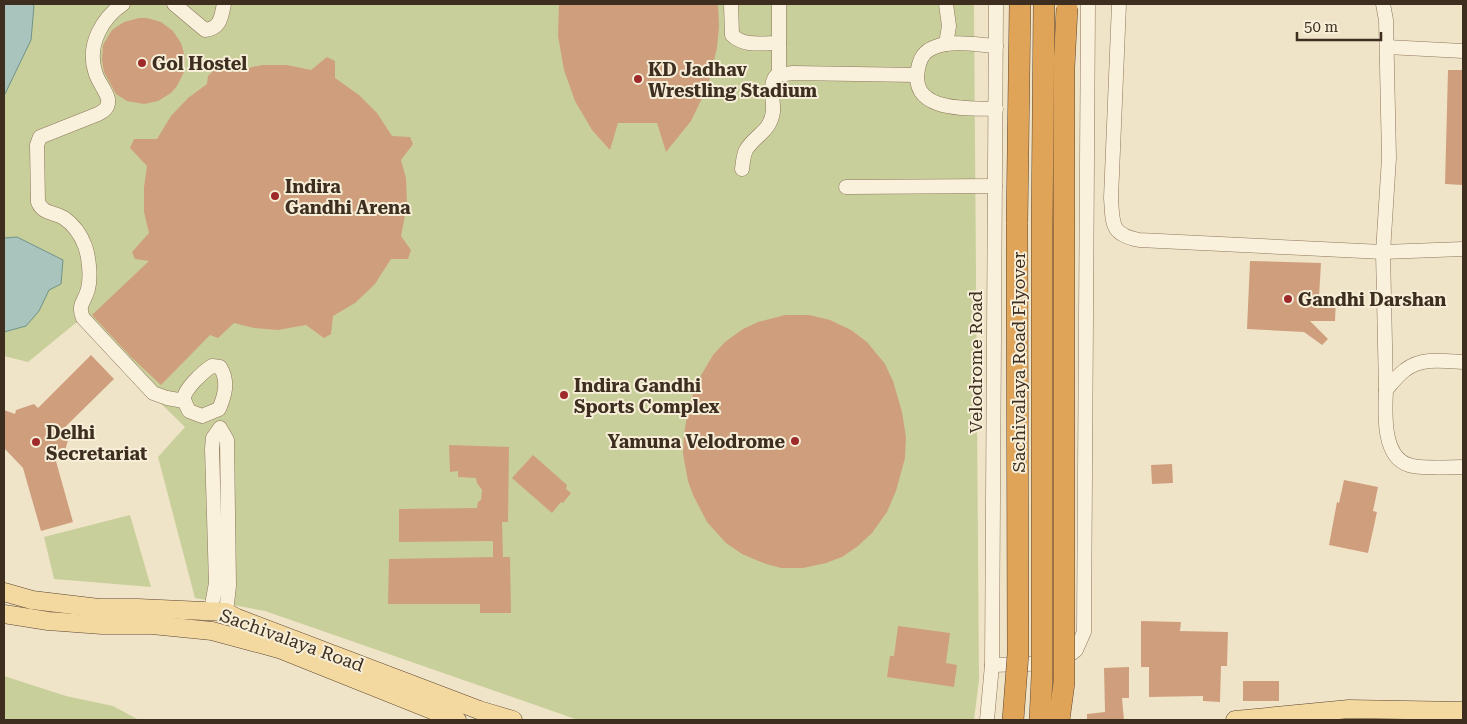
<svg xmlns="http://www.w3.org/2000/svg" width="1467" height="724" font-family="'Roboto Serif',serif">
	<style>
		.green { fill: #c9cf9b }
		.water { fill: #a9c4bc; stroke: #6f938a }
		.building { fill: #cf9f7d }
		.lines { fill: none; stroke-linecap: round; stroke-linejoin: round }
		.minor-casing { stroke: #8d765c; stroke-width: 15 }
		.major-casing { stroke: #5b4430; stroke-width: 19 }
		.highway-casing { stroke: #5b4430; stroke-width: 22 }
		.minor { stroke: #faf1dc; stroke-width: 14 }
		.major { stroke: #f3d9a0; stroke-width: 18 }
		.highway { stroke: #e0a458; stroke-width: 21 }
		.highway-bridge-casing { stroke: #5b4430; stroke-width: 22; stroke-linecap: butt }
		.highway-bridge { stroke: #e0a458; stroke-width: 21 }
		.poi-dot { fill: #9e2a2b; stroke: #f7eed8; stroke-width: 2 }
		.labels { text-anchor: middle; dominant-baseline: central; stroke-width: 4; stroke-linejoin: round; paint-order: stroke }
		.poi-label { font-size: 18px; font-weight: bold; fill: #3d2e20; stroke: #f7eed8; text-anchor: start }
		.street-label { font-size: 18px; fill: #3d2e20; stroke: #f7eed8 }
	</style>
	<rect width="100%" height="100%" fill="#f0e4c8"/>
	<g class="green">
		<path d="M4,4H974L979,680L974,720H578L265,611L195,598L158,457L185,427L77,322L28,362L4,356Z"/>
		<path d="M130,515L151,587L54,579L44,537Z"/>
		<path d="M4,676L66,696L113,706L139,720H4Z"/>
	</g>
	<g class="water">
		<path d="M4,4H32L34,6L31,40L4,96Z"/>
		<path d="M17,237L63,260L61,284L49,290L39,311L26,326L4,332V238Z"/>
	</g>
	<g class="building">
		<path d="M559,4H718L719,27L717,48L708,86L691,121L666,152L657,123H618L610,150L592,130L575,101L564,70L558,36Z"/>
		<path d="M139,18H147L161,22L173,31L181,43L185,57L184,72L177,86L171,93L158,101L144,104L127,101L116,94L104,72L102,60L103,45L112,30L124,22Z"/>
		<path d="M327,57L335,61V78L359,95L377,113L392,136L410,137L413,144L401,160L406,178L407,205L401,236L411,250L408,259H391L375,284L355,303L333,316L331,334L324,338L306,325L278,330L254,328L234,323L218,338L210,335L161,385L131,357L92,315L149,261L135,259L132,252L149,233L144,212V187L147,166L130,148L134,139H157L171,116L188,98L207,84L208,76L221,63L231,72L262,65H287L311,70Z"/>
		<path d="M1448,70H1463V185L1445,184Z"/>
		<path d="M1250,261L1321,263L1319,297L1336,298L1335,321H1310L1328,339L1322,345L1304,332L1247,329Z"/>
		<path d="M785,315H809L830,320L851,330L867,342L885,364L893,381L902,412L906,437L905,458L896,491L887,512L872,533L858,546L842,557L826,563L803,568H781L766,564L742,554L726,543L707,522L693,495L688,481L683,454L684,434L688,410L697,382L713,355L725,342L743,329L758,322Z"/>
		<path d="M91,355L114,379L60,432L68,440L65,451L54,454L73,522L41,531L23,468L4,448V410L15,414L16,410L34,404L38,408Z"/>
		<path d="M449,445L509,447L508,522H502L503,557H510L511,613H480V604H388L389,559L493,557V541L399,542V509L477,508L478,502L481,500L482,490L477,483L476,478L458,477V471L450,472Z"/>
		<path d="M533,455L567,485L566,489L571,493L563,503L561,502L552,513L512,478Z"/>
		<path d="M1172,464L1173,483L1152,484L1151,465Z"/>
		<path d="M1344,480L1378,487L1373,511L1377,512L1368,553L1329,545L1337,502L1339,503Z"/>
		<path d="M1141,621L1181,622L1180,631L1228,632L1227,666H1221L1220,702L1203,701V696L1149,697V667H1141Z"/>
		<path d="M898,626L950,633L946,663L957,665L954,687L887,677L890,656H894Z"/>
		<path d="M1129,667V698H1122L1124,720H1087V714L1105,712L1104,668Z"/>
		<rect x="1243" y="681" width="36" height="20"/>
	</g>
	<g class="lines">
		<g class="minor-casing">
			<g id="minor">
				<path d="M123,4C102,18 87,45 95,71C97,81 106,90 108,99C109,108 104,111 98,114L40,137L37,145L38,202C43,214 54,212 64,218C74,225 81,235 85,246C89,257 91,277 88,289C85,302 77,304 83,318L153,393L167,398L184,401"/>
				<path d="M174,4L205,30C221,28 221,17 224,4"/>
				<path d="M731,4L732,35C744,47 763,43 779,43"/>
				<path d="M779,4V74"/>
				<path d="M1119,4L1111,198C1113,224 1110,234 1139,240L1383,252L1463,249"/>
				<path d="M1383,4L1386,20L1389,158L1383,252L1386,390"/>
				<path d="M946,44L949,26L946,4"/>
				<path d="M1387,47L1463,51"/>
				<path d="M996,109C968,108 909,113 918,69C920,58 924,51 935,47C954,40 977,45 996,46"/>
				<path d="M742,169C743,163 743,156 746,150C755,135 770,132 773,112C774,101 768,83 777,75L793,73L917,75"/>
				<path d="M846,187L995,186"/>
				<path d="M1463,362C1444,361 1422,357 1405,370C1398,375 1392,383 1386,390C1385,412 1382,457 1409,465C1419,469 1451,467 1463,467"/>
				<path d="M212,366L220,367C229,381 225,395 219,409L202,416L189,411C187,407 185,403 184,399C183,390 204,371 212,366Z"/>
				<path d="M211,610L216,583L212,449L213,438L220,428L227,440L229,586L226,612"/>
				<path d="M992,665L1059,663L1076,650L1084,632L1088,4"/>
				<path d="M987,720L992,665L996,4"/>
			</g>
		</g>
		<g class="major-casing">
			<g id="major">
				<path d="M4,592L32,600L99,608H138L226,612L237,618L479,710L513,720"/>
				<path d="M4,614L48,621L102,625H152L212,631L279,649L457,720"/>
				<path d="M1235,720L1349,709L1463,711"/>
			</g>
		</g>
		<g class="highway-casing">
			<path id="highway" d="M1017,224L1020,4"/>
		</g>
		<use href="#minor" class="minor"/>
		<use href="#major" class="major"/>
		<use href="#highway" class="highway"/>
		<g class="highway-bridge-casing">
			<g id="highway-bridge">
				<path d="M1013,720L1018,654L1017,224"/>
				<path d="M1040,720L1042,676V227L1044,4"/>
				<path d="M1059,720L1064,683V67L1067,8"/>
			</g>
		</g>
		<use href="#highway-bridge" class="highway-bridge"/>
	</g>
	<g class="poi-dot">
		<circle cx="142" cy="63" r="5"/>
		<circle cx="638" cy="79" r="5"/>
		<circle cx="275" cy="196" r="5"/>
		<circle cx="1288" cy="299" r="5"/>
		<circle cx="564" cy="395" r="5"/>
		<circle cx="795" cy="441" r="5"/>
		<circle cx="36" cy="442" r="5"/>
	</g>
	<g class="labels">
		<g class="poi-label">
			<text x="152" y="63">Gol Hostel</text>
			<text x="648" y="69">KD Jadhav<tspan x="648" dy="21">Wrestling Stadium</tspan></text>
			<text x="285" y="186">Indira<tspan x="285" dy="21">Gandhi Arena</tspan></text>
			<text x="1298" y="299">Gandhi Darshan</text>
			<text x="574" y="385">Indira Gandhi<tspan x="574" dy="21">Sports Complex</tspan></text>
			<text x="46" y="432">Delhi<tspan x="46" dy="21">Secretariat</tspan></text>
			<text x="785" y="441" text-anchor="end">Yamuna Velodrome</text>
		</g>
		<g class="street-label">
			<text transform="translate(975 362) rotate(-90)">Velodrome Road</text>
			<text transform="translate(1018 362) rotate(-90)">Sachivalaya Road Flyover</text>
			<text transform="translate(292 640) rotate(20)">Sachivalaya Road</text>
		</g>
	</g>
	<rect width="1467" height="724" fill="none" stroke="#3d2e20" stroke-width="10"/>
	<path d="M1297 32v8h84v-8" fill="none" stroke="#3d2e20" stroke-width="2.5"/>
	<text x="1304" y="32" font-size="15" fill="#3d2e20" stroke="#f7eed8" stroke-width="4" paint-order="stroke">50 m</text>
</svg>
